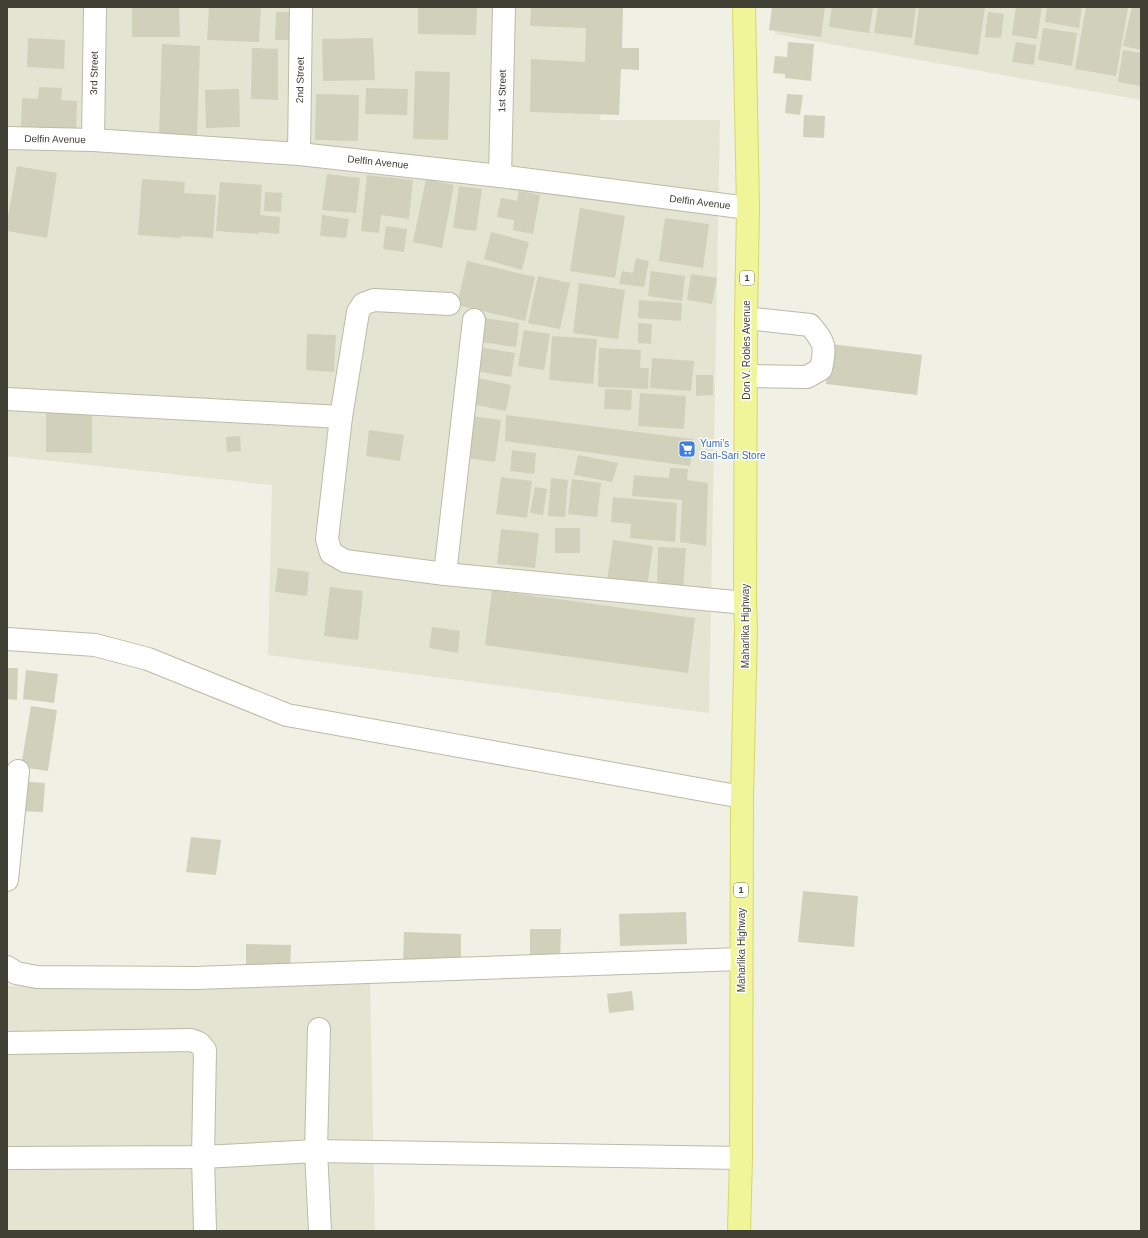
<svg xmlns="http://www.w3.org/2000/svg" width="1148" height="1238" font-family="Helvetica,sans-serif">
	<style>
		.residential { fill: #e4e4d3 }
		.building { fill: #d1d0bb }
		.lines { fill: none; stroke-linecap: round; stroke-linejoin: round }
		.minor-casing { stroke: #bbbba8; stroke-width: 24 }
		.major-casing { stroke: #d5d86a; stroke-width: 24 }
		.minor { stroke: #fff; stroke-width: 22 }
		.major { stroke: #f0f599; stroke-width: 22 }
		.labels { text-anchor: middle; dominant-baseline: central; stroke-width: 3; stroke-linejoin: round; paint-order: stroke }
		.shield { fill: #fff; stroke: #7b7a72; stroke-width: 1 }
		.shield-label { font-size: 9px; font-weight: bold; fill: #424135 }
		.street-label { font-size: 10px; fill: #424135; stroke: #fff }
		.shop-label { font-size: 10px; fill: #366cbe; stroke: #fff; text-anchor: start }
	</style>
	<rect width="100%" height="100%" fill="#f0f0e4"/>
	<g class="residential">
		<path d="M7,7H605L600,120H720L709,713L268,655L272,485L7,456Z"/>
		<path d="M775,7H1141V100L775,34Z"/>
		<path d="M370,980L375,1231H7V986Z"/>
	</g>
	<g class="building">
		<path d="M132,7H179L180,37H132Z"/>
		<path d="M209,7H261L259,42L207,40Z"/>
		<path d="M418,7H477L476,35L418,34Z"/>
		<path d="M531,7H623L622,48H639V70L621,69L619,115L530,112L531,59L585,62L586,28L530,26Z"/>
		<path d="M772,7H825L821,37L769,30Z"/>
		<path d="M832,7H873L869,33L829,27Z"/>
		<path d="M878,7H916L912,38L874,33Z"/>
		<path d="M919,7H985L978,55L914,45Z"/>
		<path d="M1016,7H1042L1037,39L1012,35Z"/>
		<path d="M1047,7H1082L1079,28L1045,22Z"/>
		<path d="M1086,7L1128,8L1116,76L1075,69Z"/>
		<path d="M1132,7H1141V50L1123,46Z"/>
		<path d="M276,12H292L291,40H275Z"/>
		<path d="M988,12L1004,14L1001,38L985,37Z"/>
		<path d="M1043,28L1077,33L1072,66L1038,60Z"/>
		<path d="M28,38L65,40L64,69L27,67Z"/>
		<path d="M373,38L375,80L323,81L322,39Z"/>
		<path d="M788,42L814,44L811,81L785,78V74L773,73L775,56L787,57Z"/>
		<path d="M1016,42L1036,45L1034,65L1012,62Z"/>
		<path d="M162,44L200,46L197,137L159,135Z"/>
		<path d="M252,48L278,49V100L251,99Z"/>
		<path d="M1123,50L1141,53V86L1118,82Z"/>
		<path d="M415,71L450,72L448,140L413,139Z"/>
		<path d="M39,87L62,88L61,100L77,101L76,132L21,130L22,98L38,99Z"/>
		<path d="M366,88L408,89L407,115L365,114Z"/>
		<path d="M239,89L240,127L206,128L205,90Z"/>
		<path d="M316,94L359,95L358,141L315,140Z"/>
		<path d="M787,94L803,95L800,115L785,113Z"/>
		<path d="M804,115L825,116L824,138L803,137Z"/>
		<path d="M17,166L57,173L47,238L7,231V223Z"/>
		<path d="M327,174L360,178L356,213L322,210Z"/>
		<path d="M367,175L413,180L409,219L381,215L379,233L361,231Z"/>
		<path d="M142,179L185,182L184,193L216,195L213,238L181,236V238L138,235Z"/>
		<path d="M426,179L454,185L442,248L413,242Z"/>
		<path d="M220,182L262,185L260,215L280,217L279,234L259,232V234L216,231Z"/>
		<path d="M459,186L482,189L476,231L453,228Z"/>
		<path d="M519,191L540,195L533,234L513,230L514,220L497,217L501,198L517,201Z"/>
		<path d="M265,192L282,193L281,212L264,211Z"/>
		<path d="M580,208L625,216L615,278L570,271Z"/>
		<path d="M322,215L349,219L346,238L320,236Z"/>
		<path d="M665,218L709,224L703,268L659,261Z"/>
		<path d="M386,226L407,229L404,252L383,249Z"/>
		<path d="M491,232L529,242L522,270L484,259Z"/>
		<path d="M636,258L649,261L644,287L619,284L622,271L633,273Z"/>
		<path d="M467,261L535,277L525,321L457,305Z"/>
		<path d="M651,271L685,276L682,301L648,296Z"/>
		<path d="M691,274L717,278L712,304L687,300Z"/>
		<path d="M538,276L570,283L560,329L528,323Z"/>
		<path d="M579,283L625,290L618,339L573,333Z"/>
		<path d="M639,300L682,303L681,321L638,318Z"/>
		<path d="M484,318L519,323L516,347L481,342Z"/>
		<path d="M638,323L652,324L651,344L638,343Z"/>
		<path d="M524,330L550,334L544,370L518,366Z"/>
		<path d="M307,334L336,335L334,372L306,370Z"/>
		<path d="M552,336L597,339L593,384L549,380Z"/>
		<path d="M831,344L922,355L917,395L826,384Z"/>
		<path d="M479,347L515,353L511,377L475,371Z"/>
		<path d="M599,348L641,350L640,368H649L648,389L598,387Z"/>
		<path d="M652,358L694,361L691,391L650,388Z"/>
		<path d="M696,375H713V395L696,396Z"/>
		<path d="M477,378L511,385L506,411L472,404Z"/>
		<path d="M605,389L632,390L631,410L604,409Z"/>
		<path d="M640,393L686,396L684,429L638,426Z"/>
		<path d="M46,413L92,414V453L46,452Z"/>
		<path d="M506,415L693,439L690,466L505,441Z"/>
		<path d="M471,416L501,420L495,462L466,458Z"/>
		<path d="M369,430L404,435L400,461L366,456Z"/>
		<path d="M240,436L241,451L227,452L226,437Z"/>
		<path d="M512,450L536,453L534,474L510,471Z"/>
		<path d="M578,455L618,463L612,482L574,475Z"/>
		<path d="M670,468L688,469L687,480L708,483L706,546L680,542L682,500L632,496L634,475L669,478Z"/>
		<path d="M501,477L532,481L527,518L496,514Z"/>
		<path d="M551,478L568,480L565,517L548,516Z"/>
		<path d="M572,479L601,483L597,517L568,514Z"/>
		<path d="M535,487L547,489L543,515L530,513Z"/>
		<path d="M613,497L677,503L675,542L630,538L631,524L611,522Z"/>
		<rect x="555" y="528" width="25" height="25"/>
		<path d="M501,529L539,533L535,568L497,564Z"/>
		<path d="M613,540L653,546L647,586L607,581Z"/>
		<path d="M658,547L686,548L683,592L657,590Z"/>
		<path d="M278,568L309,572L307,596L275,592Z"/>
		<path d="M330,587L363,591L358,640L324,636Z"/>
		<path d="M492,590L695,618L688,673L485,645Z"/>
		<path d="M432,627L460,631L458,653L429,648Z"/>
		<path d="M7,668H18L17,700L7,699Z"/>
		<path d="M26,670L58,674L54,703L23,699Z"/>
		<path d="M31,706L57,710L48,771L21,767Z"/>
		<path d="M19,781L45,783L43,812L17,811Z"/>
		<path d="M191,837L221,840L216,875L186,872Z"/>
		<path d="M803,891L858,896L854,947L798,942Z"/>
		<path d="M686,912L687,944L620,946L619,914Z"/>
		<path d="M530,929H561L560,962H530Z"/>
		<path d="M404,932L461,934V965L403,963Z"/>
		<path d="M246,944L291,945L290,968H246Z"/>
		<path d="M632,991L634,1010L609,1013L607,994Z"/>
	</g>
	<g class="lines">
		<g class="minor-casing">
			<g id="minor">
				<path d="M7,138L93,140L299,154L500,176L748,208"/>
				<path d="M93,140L95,7"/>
				<path d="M299,154L301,7"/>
				<path d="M500,176L504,7"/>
				<path d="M746,318L810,325C825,343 826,346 821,369L807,377L746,376"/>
				<path d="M7,399L341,417L327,539L331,553L345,561L445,574L745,603"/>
				<path d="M341,417L358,312L363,304L374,300L449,304"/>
				<path d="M445,574L474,320"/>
				<path d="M7,639L95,645L148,659L287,715L742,797"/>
				<path d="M7,880L18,771"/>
				<path d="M7,967L16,973L37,977L195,978L741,959"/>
				<path d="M319,1029L316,1151L320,1231"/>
				<path d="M7,1043L191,1040L199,1043L205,1050L203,1157L205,1231"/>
				<path d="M7,1158L203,1157L316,1151L741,1158"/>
			</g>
		</g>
		<g class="major-casing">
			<path id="major" d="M739,1231L741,1158L742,797L746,628L745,603L746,318L748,208L744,7"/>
		</g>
		<use href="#minor" class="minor"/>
		<use href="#major" class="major"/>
	</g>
	<defs>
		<g id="supermarket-square" transform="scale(0.9)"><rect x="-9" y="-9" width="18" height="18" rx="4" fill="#3f7fe0" stroke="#fff"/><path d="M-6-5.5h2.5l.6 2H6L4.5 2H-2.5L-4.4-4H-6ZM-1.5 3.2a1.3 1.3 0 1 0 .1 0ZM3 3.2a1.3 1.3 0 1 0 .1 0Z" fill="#fff"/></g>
	</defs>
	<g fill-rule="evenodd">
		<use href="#supermarket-square" x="687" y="449"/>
	</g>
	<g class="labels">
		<g class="shield">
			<rect x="740" y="271" width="14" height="14" rx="3"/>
			<rect x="734" y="883" width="14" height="14" rx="3"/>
		</g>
		<g class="shield-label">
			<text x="747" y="278">1</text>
			<text x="741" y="890">1</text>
		</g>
		<g class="street-label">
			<text transform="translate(94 73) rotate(-89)">3rd Street</text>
			<text transform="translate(300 80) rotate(-89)">2nd Street</text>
			<text transform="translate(502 91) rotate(-89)">1st Street</text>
			<text transform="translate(55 139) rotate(1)">Delfin Avenue</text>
			<text transform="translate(378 162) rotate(6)">Delfin Avenue</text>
			<text transform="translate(700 202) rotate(7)">Delfin Avenue</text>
			<text transform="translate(746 350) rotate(-90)">Don V. Robles Avenue</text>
			<text transform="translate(745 626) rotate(-90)">Maharlika Highway</text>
			<text transform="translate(741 950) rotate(-90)">Maharlika Highway</text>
		</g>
		<g class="shop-label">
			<text x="700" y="443">Yumi’s<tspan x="700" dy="12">Sari-Sari Store</tspan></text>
		</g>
	</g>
	<rect width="1148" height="1238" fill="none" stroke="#424135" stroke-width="16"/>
</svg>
